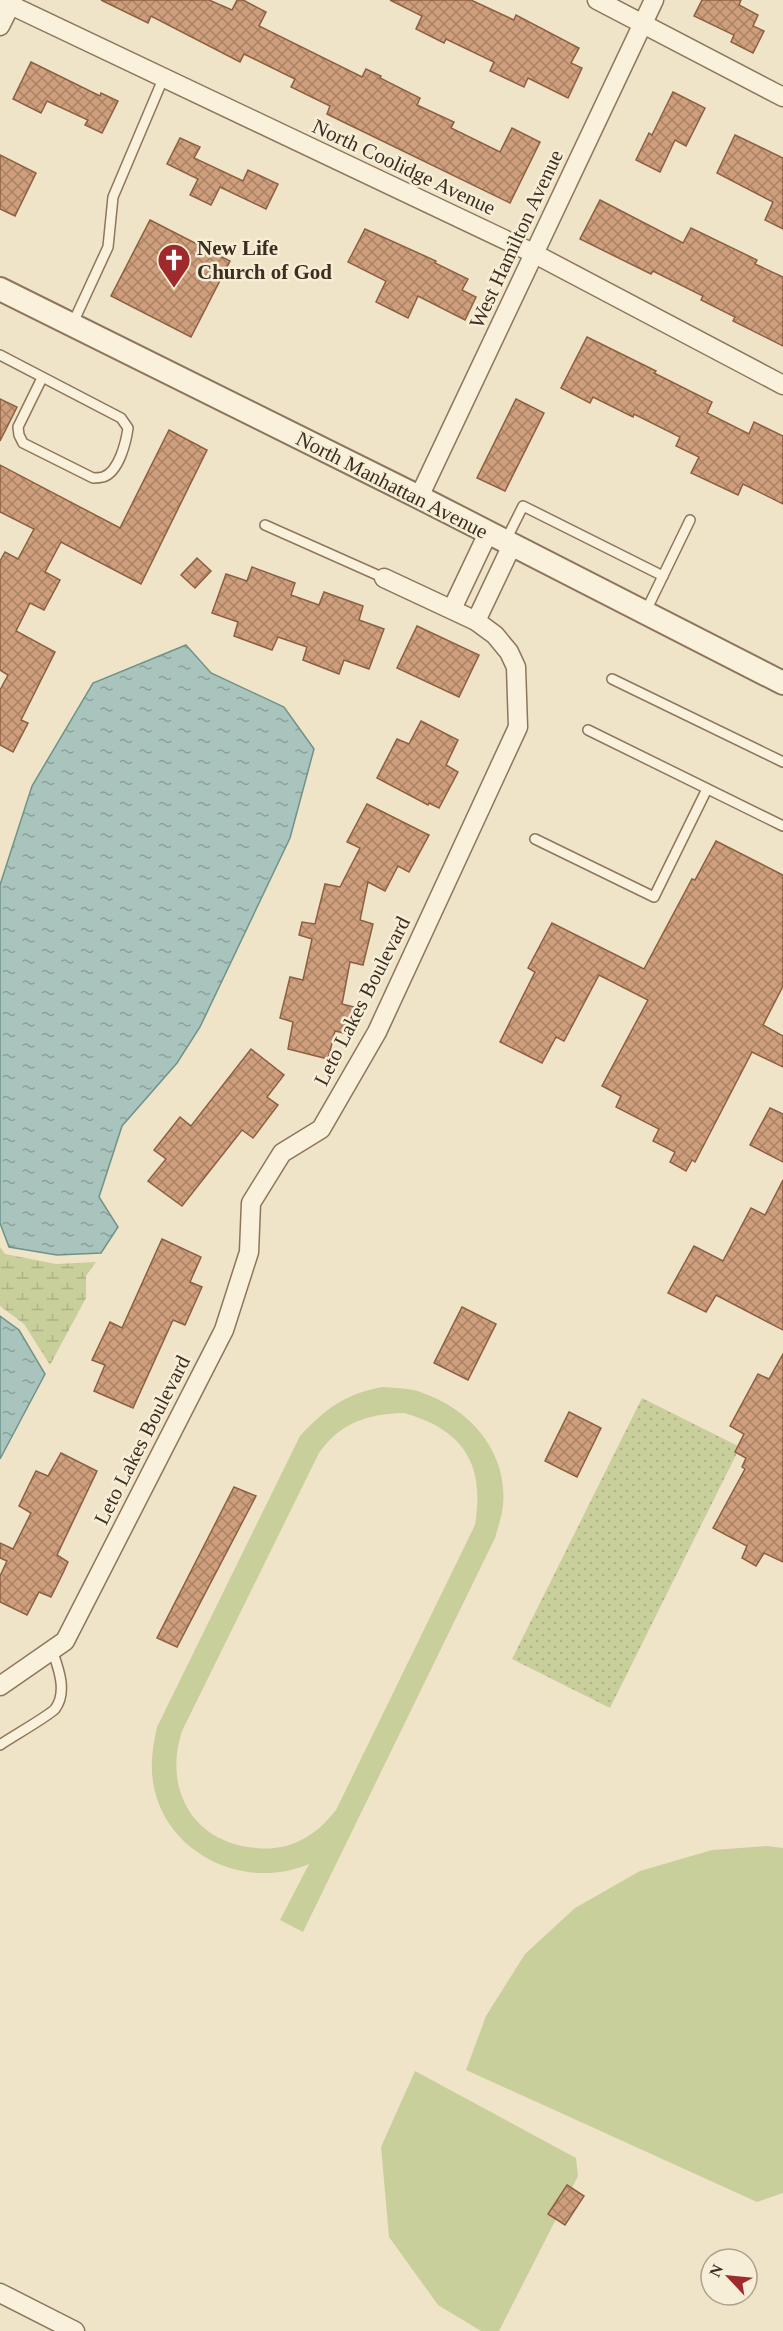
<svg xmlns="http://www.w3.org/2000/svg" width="783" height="2331" font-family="Georgia,serif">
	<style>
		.green { fill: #c9cf9b; fill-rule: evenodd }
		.wetland { fill: url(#wetland-marsh) }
		.park { fill: url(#park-dots) }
		.water { fill: url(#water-ripples); stroke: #6f938a; stroke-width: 1.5 }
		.building { fill: url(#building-cross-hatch); stroke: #8d5f41; stroke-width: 1.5 }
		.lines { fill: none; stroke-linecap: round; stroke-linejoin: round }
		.service-casing { stroke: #8d765c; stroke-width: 12 }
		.minor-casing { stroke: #8d765c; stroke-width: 21 }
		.tertiary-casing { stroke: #8d765c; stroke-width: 26 }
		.service { stroke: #faf1dc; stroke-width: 9 }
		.minor { stroke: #faf1dc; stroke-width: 18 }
		.tertiary { stroke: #faf1dc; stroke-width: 22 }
		.labels { text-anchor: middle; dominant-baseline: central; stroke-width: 5; stroke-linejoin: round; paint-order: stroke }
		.street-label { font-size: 21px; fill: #3d2e20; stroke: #f7eed8 }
		.poi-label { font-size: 21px; font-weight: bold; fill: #3d2e20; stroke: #f7eed8; text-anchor: start }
	</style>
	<defs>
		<pattern id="wetland-marsh" width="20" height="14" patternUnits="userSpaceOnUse" patternTransform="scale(1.5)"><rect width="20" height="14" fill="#c9cf9b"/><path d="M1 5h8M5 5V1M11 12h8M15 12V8" fill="none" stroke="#aeb285"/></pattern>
		<pattern id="park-dots" width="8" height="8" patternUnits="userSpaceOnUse" patternTransform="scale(1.5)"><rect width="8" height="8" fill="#c9cf9b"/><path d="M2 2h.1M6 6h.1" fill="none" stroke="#aeb285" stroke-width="1.8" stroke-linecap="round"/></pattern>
		<pattern id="water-ripples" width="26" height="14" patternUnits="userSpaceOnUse" patternTransform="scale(1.5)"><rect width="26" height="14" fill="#a9c4bc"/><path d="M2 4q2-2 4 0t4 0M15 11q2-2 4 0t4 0" fill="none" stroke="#8ba098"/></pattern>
		<pattern id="building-cross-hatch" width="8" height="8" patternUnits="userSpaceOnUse" patternTransform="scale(1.5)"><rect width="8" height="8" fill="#cf9f7d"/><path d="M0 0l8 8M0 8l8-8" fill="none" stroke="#a98266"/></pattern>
	</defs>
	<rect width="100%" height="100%" fill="#f0e4c8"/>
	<g class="green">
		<path d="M382,1387C395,1388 411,1388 423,1393C471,1410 508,1452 503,1506C502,1516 498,1527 495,1538L303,1932L280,1920L309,1864C244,1892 164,1853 153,1782C150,1763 153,1745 157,1727L300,1436C325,1409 345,1394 382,1387ZM404,1413C464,1430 485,1464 475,1525L336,1810C326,1822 316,1833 301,1840C288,1847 271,1850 256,1848C193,1843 163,1789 182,1731L319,1453C341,1422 368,1414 404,1413Z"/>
		<path d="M767,1846L783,1848V2193L757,2202L466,2070L486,2016L525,1954L575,1908L640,1871L712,1850Z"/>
		<path d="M415,2071L576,2158L578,2176L499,2331H481L438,2305L389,2237L381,2147Z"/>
	</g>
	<path class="wetland" d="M0,1247L5,1254L56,1264L96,1262L86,1276V1298L50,1365L24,1324L0,1306Z"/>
	<path class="park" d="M642,1398L740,1447L610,1708L512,1659Z"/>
	<g class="water">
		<path d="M186,645L211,673L284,707L314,749L290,838L200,1027L177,1063L122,1126L99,1197L118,1227L101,1253L57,1255L9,1247L0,1223V885L32,786L93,683Z"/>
		<path d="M0,1316L19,1330L45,1374L0,1459Z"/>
	</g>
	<g class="building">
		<path d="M101,0H209L232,10L237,0H243L266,12L259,26L362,77L366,69L381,76L380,78L420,98L417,105L454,122L451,128L500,152L512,128L540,142L510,203L327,114L330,106L291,87L295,79L244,54L240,62L151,16L148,23Z"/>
		<path d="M390,0H471L514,20L516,15L579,48L571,63L582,68L568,98L528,78L524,87L490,71L494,62L446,39L444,43L416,29L422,16Z"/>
		<path d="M702,0H741L739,5L758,15L753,26L764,31L753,53L731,42L734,35L694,16Z"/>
		<path d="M31,62L100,96L101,93L118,101L102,133L85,125L88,120L47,101L41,113L13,99Z"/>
		<path d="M673,92L705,108L686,146L675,140L660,172L636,160L649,133L652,135Z"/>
		<path d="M735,135L783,158V229L765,220L773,202L717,173Z"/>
		<path d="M180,138L200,147L194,158L243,181L248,170L278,184L266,209L220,187L211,205L190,195L198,179L167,164Z"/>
		<path d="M0,155L36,173L15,216L0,209Z"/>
		<path d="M600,200L683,243L691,228L757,260L755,264L783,277V346L733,321L735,317L701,300L703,296L653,271L651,274L580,239Z"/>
		<path d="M150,220L230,261L191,337L111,296Z"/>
		<path d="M365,229L436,261L435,263L468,279L462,290L476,297L465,320L418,296L408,318L376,302L386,281L348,262Z"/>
		<path d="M587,337L656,371L654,373L712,402L707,413L749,434L754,422L783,436V504L743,484L738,495L691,473L699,457L676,446L680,437L634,414L633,417L593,397L590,403L561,388Z"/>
		<path d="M0,399L17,407L0,441Z"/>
		<path d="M516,399L544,413L505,491L477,478Z"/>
		<path d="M169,430L207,450L141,584L61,542L45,572L60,580L44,610L30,603L16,631L55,652L21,720L28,723L13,752L0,745V690L8,675L0,670V561L5,552L18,559L34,529L0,512V465L120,528Z"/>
		<path d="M197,558L211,571L195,588L181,575Z"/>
		<path d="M252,567L295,583L291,595L319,605L324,592L363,606L359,620L384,629L369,669L344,660L339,674L303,660L307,647L278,637L272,650L234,636L238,622L212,613L226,574L247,581Z"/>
		<path d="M417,626L479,655L459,697L397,668Z"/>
		<path d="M421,721L458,740L446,765L458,772L439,808L429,803L428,805L377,778L397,739L409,744Z"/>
		<path d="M367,804L429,835L409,872L398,866L385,891L368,882L360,920L373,924L363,965L350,962L342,1004L354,1007L348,1034L335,1031L328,1059L288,1049L293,1022L280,1018L290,977L303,980L312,939L299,935L302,922L315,924L325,884L340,887L360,848L347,842Z"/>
		<path d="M716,841L783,875V986L763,1025L783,1036V1067L752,1052L695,1162L692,1160L686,1171L670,1162L675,1152L653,1141L659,1129L616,1107L621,1096L602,1086L648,1000L599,975L564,1041L556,1037L542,1063L500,1042L535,972L528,968L552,923L644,969L692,879L695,880Z"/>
		<path d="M251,1049L284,1075L267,1097L278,1105L253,1138L242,1130L182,1206L148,1181L166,1159L154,1150L180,1117L191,1126Z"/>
		<path d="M770,1108L783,1114V1162L750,1145Z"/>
		<path d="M783,1180V1330L716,1295L706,1312L668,1293L694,1246L723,1261L751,1208L765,1215Z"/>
		<path d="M162,1239L201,1257L190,1282L202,1287L185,1325L173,1320L133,1408L94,1391L105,1365L92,1360L110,1322L122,1328Z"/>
		<path d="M462,1307L496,1324L468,1380L434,1363Z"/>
		<path d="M783,1354V1562L764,1553L756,1566L742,1558L747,1546L713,1528L745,1469L742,1467L746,1458L735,1452L744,1434L730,1426L758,1374L769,1379Z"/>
		<path d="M569,1412L601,1428L577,1477L545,1461Z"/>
		<path d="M61,1453L97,1471L57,1555L68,1562L63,1573L51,1597L39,1592L27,1615L0,1602V1576L7,1561L0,1558V1543L13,1549L31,1513L19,1506L29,1485L36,1471L48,1476Z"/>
		<path d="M234,1487L256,1496L177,1647L157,1638Z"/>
		<path d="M567,2185L584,2196L565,2225L548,2214Z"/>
	</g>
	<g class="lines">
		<g class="service-casing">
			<g id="service">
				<path d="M72,325L108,247L113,197L163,79"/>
				<path d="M0,355L121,418L128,428C126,442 119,472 103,477C99,478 96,478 93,478L23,443L19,435L18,427L42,378"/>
				<path d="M265,525L384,578"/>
				<path d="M505,542L523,506L663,576"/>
				<path d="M645,613L690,520"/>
				<path d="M612,679L783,762"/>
				<path d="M588,730L783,826"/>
				<path d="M535,839L654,897L707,789"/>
				<path d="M0,1745C10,1738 50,1715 55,1709C68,1692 58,1667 52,1650"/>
			</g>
		</g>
		<g class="minor-casing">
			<g id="minor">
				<path d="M0,0L533,253L783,385"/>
				<path d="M597,0L783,97"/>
				<path d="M0,26L13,0"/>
				<path d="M419,497L654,0"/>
				<path d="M452,609L488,533"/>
				<path d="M476,621L512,545"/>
				<path d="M0,1686L65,1641L224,1330L249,1252L251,1203L282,1153L321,1129L377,1032L518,727L516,667L509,652L495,635L476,621L384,578"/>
				<path d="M0,2293L75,2331"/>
			</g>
		</g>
		<g class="tertiary-casing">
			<path id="tertiary" d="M0,289L419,497L783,683"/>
		</g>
		<use href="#service" class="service"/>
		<use href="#minor" class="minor"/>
		<use href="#tertiary" class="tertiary"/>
	</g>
	<defs>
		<g id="church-pin" transform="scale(1.725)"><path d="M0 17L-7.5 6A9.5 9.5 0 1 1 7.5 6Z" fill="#9e2a2b" stroke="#f7eed8"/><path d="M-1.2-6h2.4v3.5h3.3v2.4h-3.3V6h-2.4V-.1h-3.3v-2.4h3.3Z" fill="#fff"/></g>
	</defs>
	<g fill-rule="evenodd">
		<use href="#church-pin" x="174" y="260"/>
	</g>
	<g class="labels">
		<g class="street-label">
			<text transform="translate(404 167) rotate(25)">North Coolidge Avenue</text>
			<text transform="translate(516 239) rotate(-65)">West Hamilton Avenue</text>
			<text transform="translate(392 485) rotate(27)">North Manhattan Avenue</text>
			<text transform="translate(362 1001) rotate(-63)">Leto Lakes Boulevard</text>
			<text transform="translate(142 1440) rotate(-63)">Leto Lakes Boulevard</text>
		</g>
		<g class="poi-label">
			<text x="197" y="248">New Life<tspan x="197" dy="24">Church of God</tspan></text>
		</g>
	</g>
	<g transform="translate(729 2277) rotate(296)"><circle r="28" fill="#f7eed8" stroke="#ada18e" stroke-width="1.5"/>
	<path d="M0-4.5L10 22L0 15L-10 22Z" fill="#9e2a2b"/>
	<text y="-9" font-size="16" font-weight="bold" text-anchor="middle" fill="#3d2e20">N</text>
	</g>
</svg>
